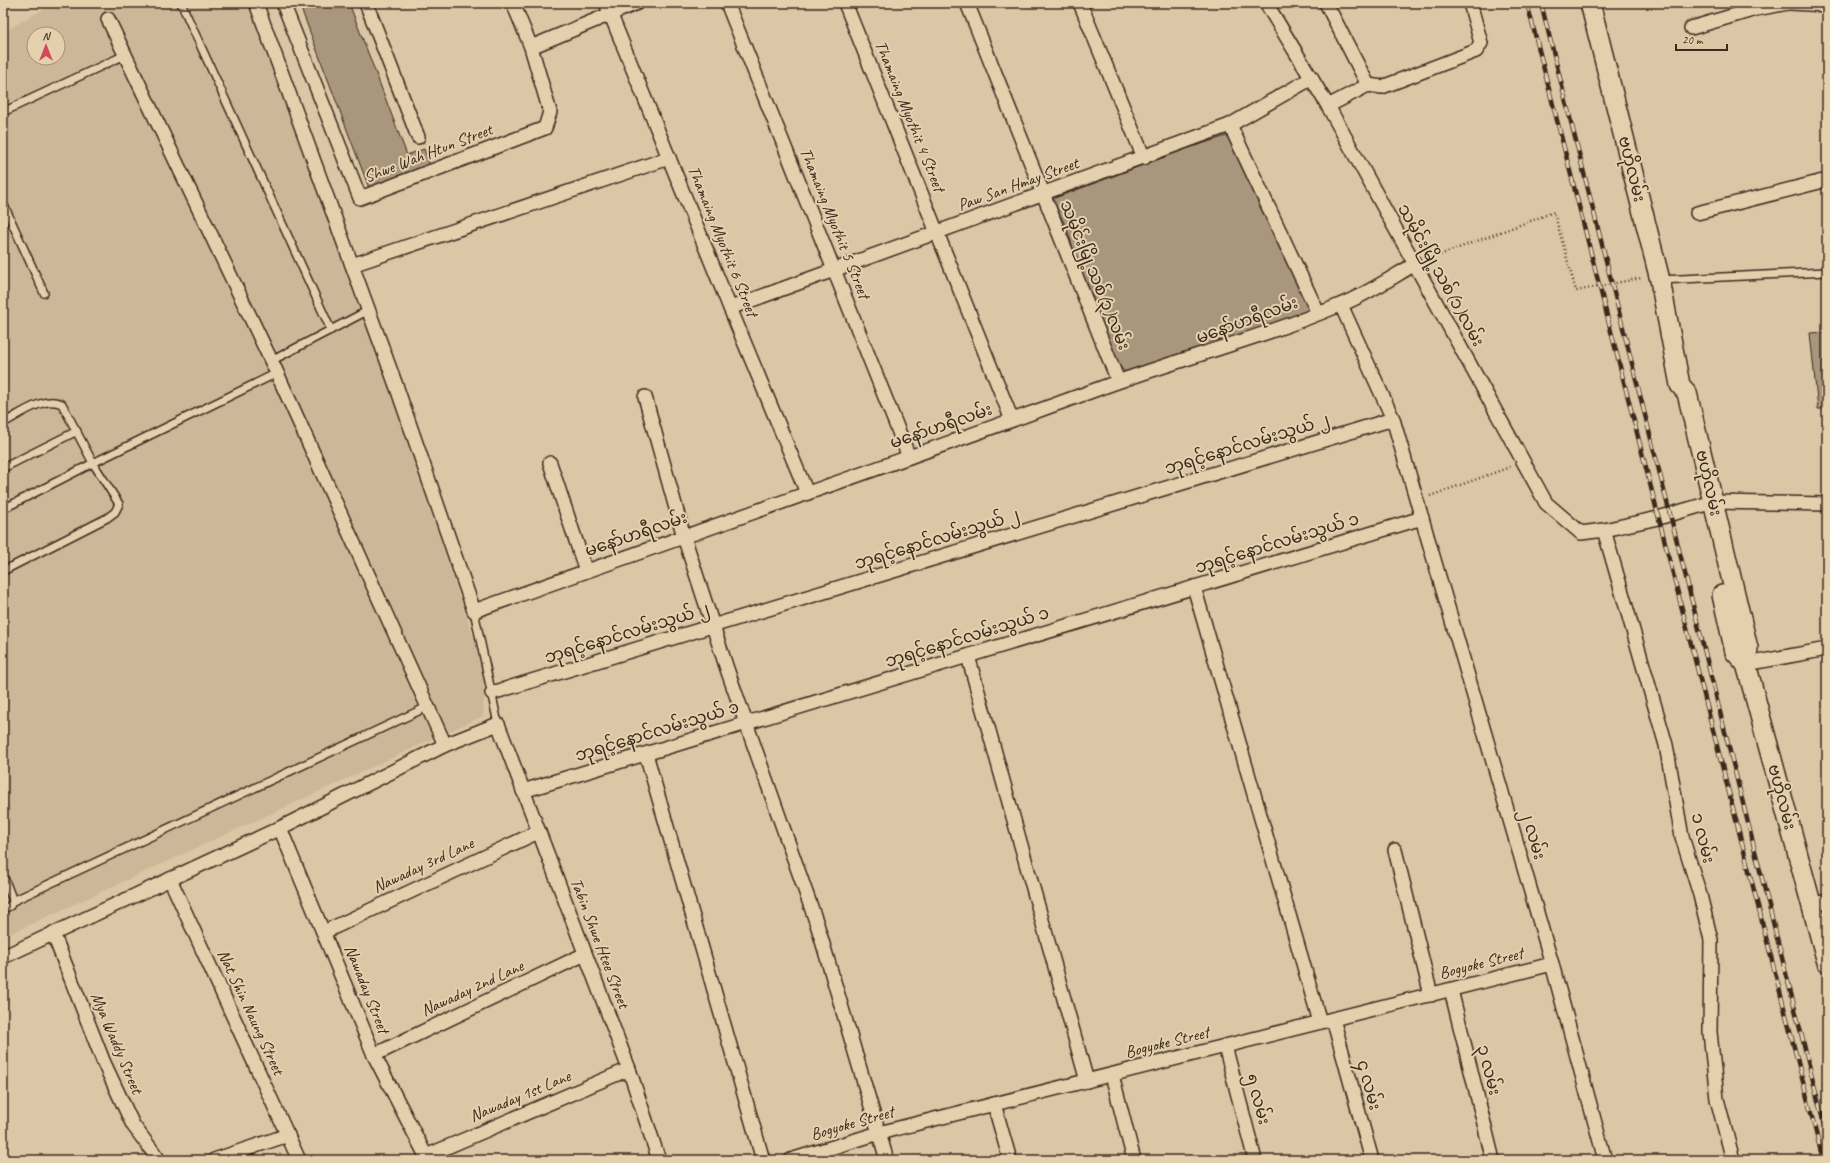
<svg xmlns="http://www.w3.org/2000/svg" width="1830" height="1163" font-family="Caveat,'Noto Sans Myanmar',sans-serif">
	<style>
		.built { fill: #ccb898; fill-rule: evenodd }
		.building { fill: #a9967b; stroke: #3b2a1e }
		.lines { fill: none; stroke-linecap: round; stroke-linejoin: round }
		.service-casing { stroke: #3b2a1e; stroke-width: 10 }
		.minor-casing { stroke: #3b2a1e; stroke-width: 16 }
		.secondary-casing { stroke: #3b2a1e; stroke-width: 22 }
		.path { stroke: #3b2a1e; stroke-width: 2.5; stroke-dasharray: 1 3; stroke-linecap: butt }
		.service { stroke: #e5d0ae; stroke-width: 7 }
		.minor { stroke: #e5d0ae; stroke-width: 13 }
		.secondary { stroke: #e5d0ae; stroke-width: 19 }
		.rail-casing { stroke: #3b2a1e; stroke-width: 4.5 }
		.rail { stroke: #e5d0ae; stroke-width: 3; stroke-dasharray: 9; stroke-linecap: butt }
		.labels { text-anchor: middle; dominant-baseline: central; stroke-width: 4; stroke-linejoin: round; paint-order: stroke }
		.street-label { font-size: 17px; fill: #3b2a1e; stroke: #e5d0ae }
	</style>
	<rect width="100%" height="100%" fill="#dbc6a5"/>
	<filter id="ink" filterUnits="userSpaceOnUse"><feTurbulence type="fractalNoise" baseFrequency=".025" numOctaves="2"/><feDisplacementMap in="SourceGraphic" scale="8" xChannelSelector="R" yChannelSelector="G"/><feConvolveMatrix kernelMatrix="1 2 1 2 8 2 1 2 1" color-interpolation-filters="sRGB"/></filter>
	<g filter="url(#ink)">
		<path class="built" d="M55,3H258L485,671L483,716L3,937V32ZM34,34H58V58H34Z"/>
		<g class="building">
			<path d="M299,3H349L407,155L424,149L430,165L369,188Z"/>
			<path d="M1229,135L1311,310L1270,327L1238,335L1197,351L1126,373L1105,350L1067,229L1052,199L1186,149Z"/>
			<path d="M1827,332V409H1818L1810,333Z"/>
		</g>
		<g class="lines">
			<g class="service-casing">
				<g id="service">
					<path d="M181,3L331,330"/>
					<path d="M3,112L125,55"/>
					<path d="M3,203L44,293"/>
					<path d="M1660,280L1827,272"/>
					<path d="M271,361L369,310"/>
					<path d="M3,423C19,415 44,395 62,404L93,463L119,504L115,512L107,518L3,571"/>
					<path d="M3,468L77,431"/>
					<path d="M3,509L93,463L277,373"/>
					<path d="M474,611L498,724"/>
					<path d="M3,875L13,901L10,906L3,909"/>
					<path d="M13,901L427,707"/>
				</g>
			</g>
			<g class="minor-casing">
				<g id="minor">
					<path d="M256,3L397,388L474,611C685,536 896,463 1106,386C1183,358 1264,337 1340,305C1366,295 1391,278 1415,264"/>
					<path d="M283,3L360,198L545,128L550,112L531,47L513,3"/>
					<path d="M366,3L418,137"/>
					<path d="M606,3L730,308L807,493"/>
					<path d="M727,3L909,457"/>
					<path d="M845,3L1012,420"/>
					<path d="M967,3L1118,381"/>
					<path d="M1080,3L1144,158"/>
					<path d="M1266,3L1328,106L1546,503L1581,533L1604,530L1658,518L1713,502L1827,504"/>
					<path d="M1326,3L1368,85"/>
					<path d="M1790,3L1827,5"/>
					<path d="M108,19L277,373L445,745"/>
					<path d="M1691,28L1756,9L1788,3"/>
					<path d="M531,47L637,3"/>
					<path d="M1328,106L1368,85L1382,87L1476,51L1481,43L1470,3"/>
					<path d="M1230,125L1318,313"/>
					<path d="M1697,213L1827,180"/>
					<path d="M352,265L669,158"/>
					<path d="M1341,305L1393,419L1552,964L1605,1160"/>
					<path d="M730,308L1230,125L1312,78"/>
					<path d="M645,397L684,537L727,669L817,924L887,1160"/>
					<path d="M550,463L586,571"/>
					<path d="M1604,530L1666,745L1682,837L1700,895L1711,940L1710,1032L1717,1099L1733,1160"/>
					<path d="M1194,587L1320,1022"/>
					<path d="M968,656L1087,1081"/>
					<path d="M1746,664L1827,649"/>
					<path d="M492,693L1393,419"/>
					<path d="M646,754L763,1160"/>
					<path d="M523,791L1422,518"/>
					<path d="M280,828L374,1055L428,1160"/>
					<path d="M1395,850L1431,995"/>
					<path d="M170,879L299,1160"/>
					<path d="M1812,905L1827,901"/>
					<path d="M324,932L538,832"/>
					<path d="M53,933L104,1063L133,1125L159,1160"/>
					<path d="M3,957L280,828L445,745L498,724L629,1069L659,1160"/>
					<path d="M1451,990L1493,1160"/>
					<path d="M1333,1019L1372,1160"/>
					<path d="M1225,1046L1255,1160"/>
					<path d="M374,1055L585,954"/>
					<path d="M1112,1075L1134,1160"/>
					<path d="M994,1104L1010,1160"/>
					<path d="M426,1156L629,1069"/>
					<path d="M214,1160L288,1135"/>
					<path d="M791,1160L879,1133L1552,964"/>
				</g>
			</g>
			<g class="secondary-casing">
				<g id="secondary">
					<path d="M1590,3L1660,280L1680,385L1687,393L1748,648L1746,664L1827,962"/>
					<path d="M1722,595L1735,652L1746,664"/>
				</g>
			</g>
			<g class="path">
				<path d="M1429,259L1554,212L1576,291L1641,278"/>
				<path d="M1430,496L1510,467"/>
			</g>
			<use href="#service" class="service"/>
			<use href="#minor" class="minor"/>
			<use href="#secondary" class="secondary"/>
			<g class="rail-casing">
				<g id="rail">
					<path d="M1527,3L1823,1160"/>
					<path d="M1541,3L1827,1136"/>
				</g>
			</g>
			<use href="#rail" class="rail"/>
		</g>
	</g>
	<g class="labels">
		<g class="street-label">
			<text transform="translate(910 116) rotate(68)">Thamaing Myothit 4 Street</text>
			<text transform="translate(428 153) rotate(-21)">Shwe Wah Htun Street</text>
			<text transform="translate(1632 169) rotate(76)">ဗဟိုလမ်း</text>
			<text transform="translate(1018 184) rotate(-20)">Paw San Hmay Street</text>
			<text transform="translate(835 223) rotate(68)">Thamaing Myothit 5 Street</text>
			<text transform="translate(723 241) rotate(68)">Thamaing Myothit 6 Street</text>
			<text transform="translate(1095 275) rotate(68)">သမိုင်းမြို့သစ်(၃)လမ်း</text>
			<text transform="translate(1441 275) rotate(61)">သမိုင်းမြို့သစ်(၁)လမ်း</text>
			<text transform="translate(1247 320) rotate(-20)">မနော်ဟရီလမ်း</text>
			<text transform="translate(941 426) rotate(-19)">မနော်ဟရီလမ်း</text>
			<text transform="translate(1247 444) rotate(-17)">ဘုရင့်နောင်လမ်းသွယ် ၂</text>
			<text transform="translate(1709 483) rotate(77)">ဗဟိုလမ်း</text>
			<text transform="translate(636 534) rotate(-19)">မနော်ဟရီလမ်း</text>
			<text transform="translate(937 539) rotate(-17)">ဘုရင့်နောင်လမ်းသွယ် ၂</text>
			<text transform="translate(1277 543) rotate(-17)">ဘုရင့်နောင်လမ်းသွယ် ၁</text>
			<text transform="translate(627 633) rotate(-17)">ဘုရင့်နောင်လမ်းသွယ် ၂</text>
			<text transform="translate(967 637) rotate(-17)">ဘုရင့်နောင်လမ်းသွယ် ၁</text>
			<text transform="translate(657 731) rotate(-17)">ဘုရင့်နောင်လမ်းသွယ် ၁</text>
			<text transform="translate(1782 797) rotate(75)">ဗဟိုလမ်း</text>
			<text transform="translate(1533 834) rotate(74)">၂ လမ်း</text>
			<text transform="translate(1703 838) rotate(76)">၁ လမ်း</text>
			<text transform="translate(423 865) rotate(-25)">Nawaday 3rd Lane</text>
			<text transform="translate(600 943) rotate(69)">Tabin Shwe Htee Street</text>
			<text transform="translate(1481 963) rotate(-14)">Bogyoke Street</text>
			<text transform="translate(472 988) rotate(-25)">Nawaday 2nd Lane</text>
			<text transform="translate(367 989) rotate(68)">Nawaday Street</text>
			<text transform="translate(251 1012) rotate(65)">Nat Shin Naung Street</text>
			<text transform="translate(1167 1042) rotate(-14)">Bogyoke Street</text>
			<text transform="translate(117 1043) rotate(67)">Mya Waddy Street</text>
			<text transform="translate(1489 1070) rotate(76)">၃ လမ်း</text>
			<text transform="translate(1369 1085) rotate(75)">၄ လမ်း</text>
			<text transform="translate(520 1096) rotate(-23)">Nawaday 1st Lane</text>
			<text transform="translate(1258 1099) rotate(75)">၅ လမ်း</text>
			<text transform="translate(852 1123) rotate(-16)">Bogyoke Street</text>
		</g>
	</g>
	<rect width="1830" height="1163" fill="none" stroke="#e5d0ae" stroke-width="16"/>
	<rect x="8" y="8" width="1814" height="1147" fill="none" stroke="#3b2a1e" stroke-width="1.5" filter="url(#ink)"/>
	<g transform="translate(46 46)"><circle r="19" fill="#e5d0ae" stroke="#a18e74"/>
	<path d="M0-3L7 15L0 10L-7 15Z" fill="#d1495b"/>
	<text y="-6" font-size="11" font-weight="bold" text-anchor="middle" fill="#3b2a1e">N</text>
	</g>
	<path d="M1676 44v6h51v-6" fill="none" stroke="#3b2a1e" stroke-width="2"/>
	<text x="1682" y="44" font-size="12" fill="#3b2a1e" stroke="#e5d0ae" stroke-width="3" paint-order="stroke">20 m</text>
</svg>
